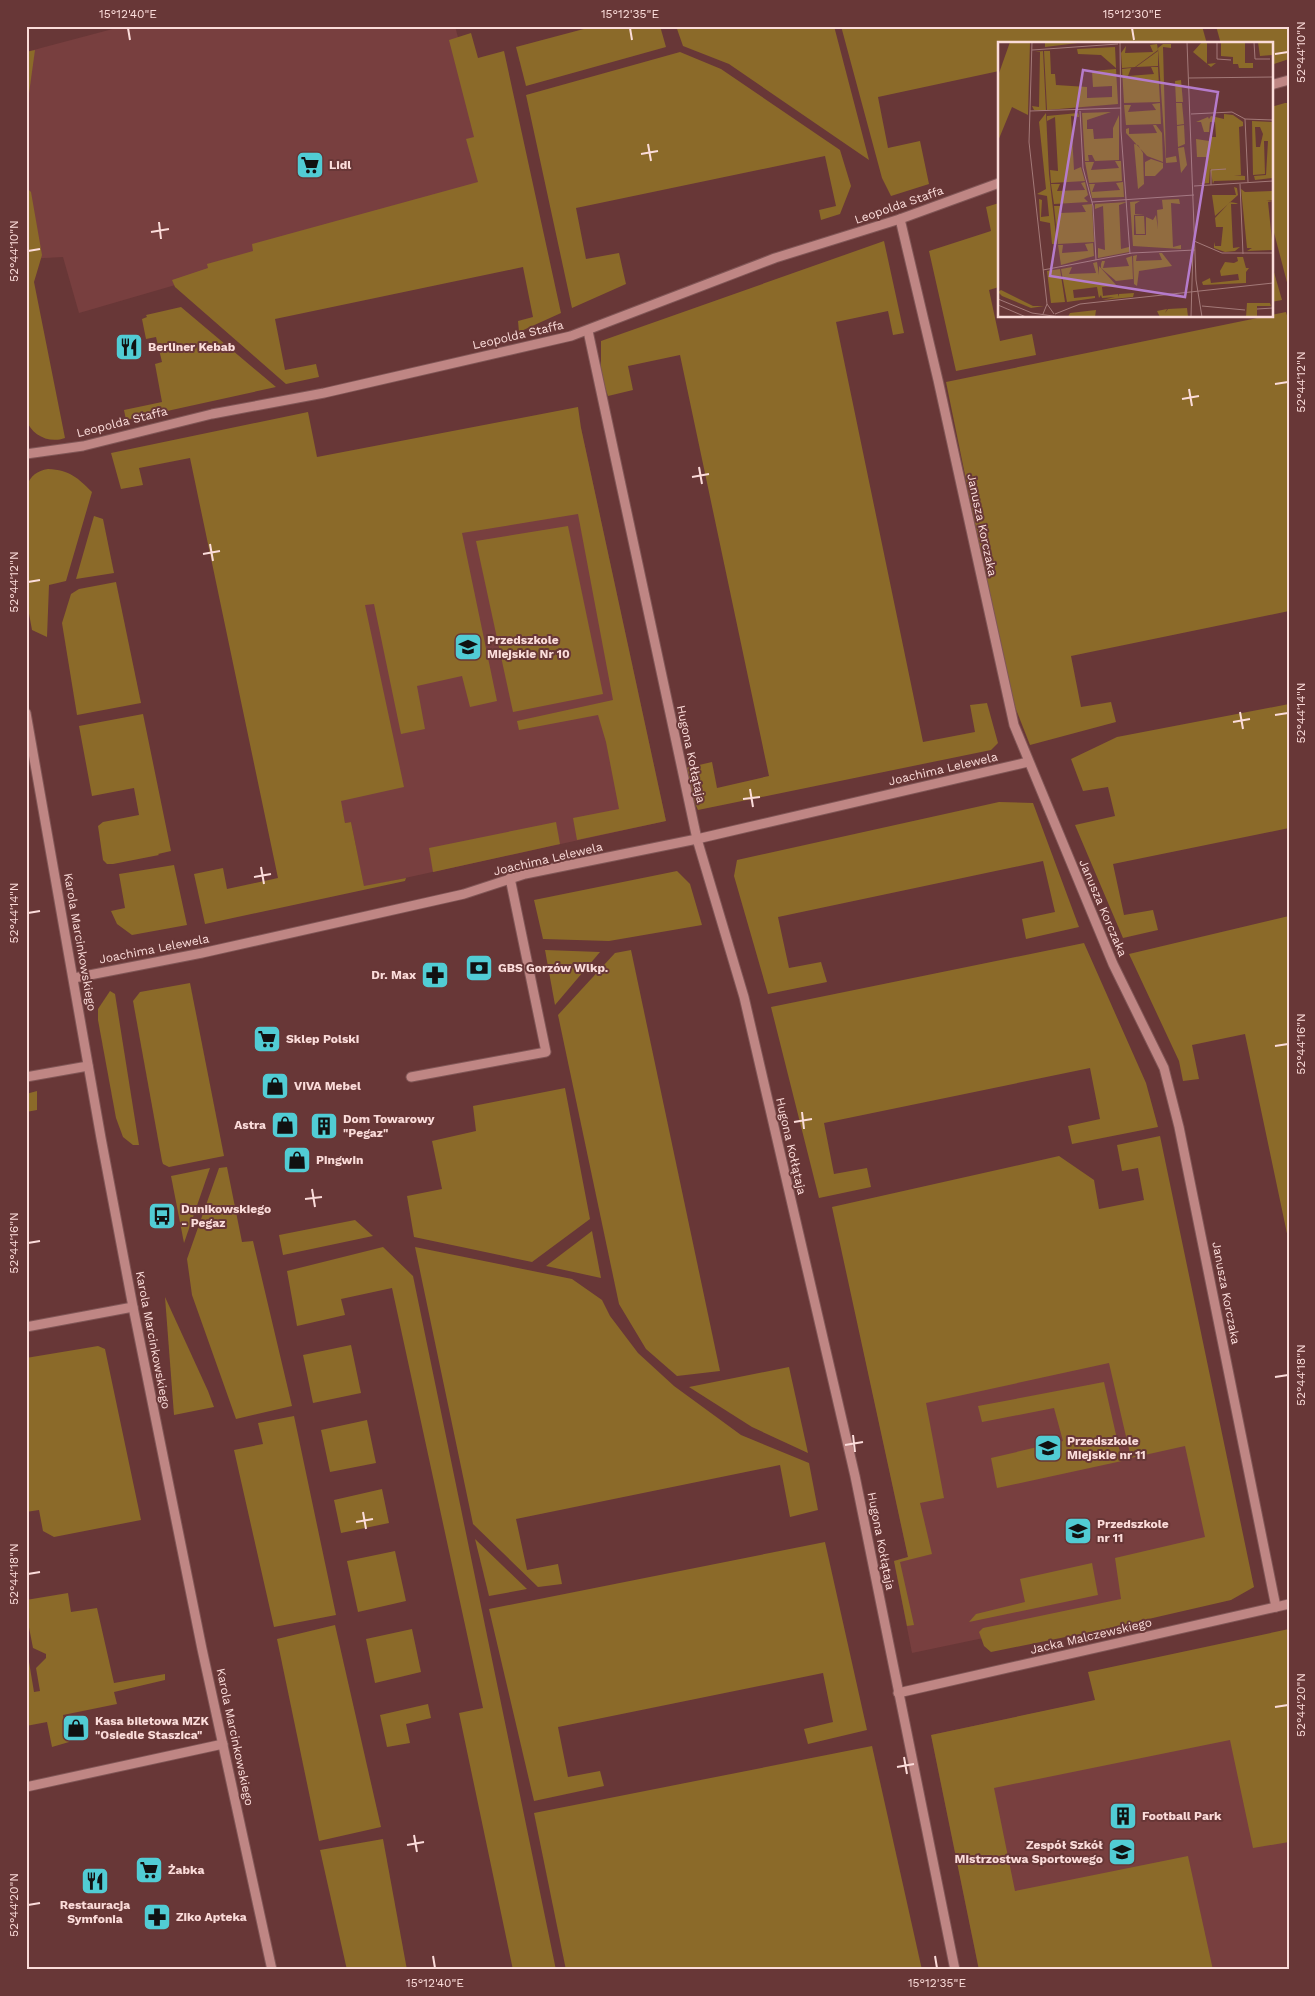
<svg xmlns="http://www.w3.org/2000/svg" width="1315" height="1996" font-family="'Work Sans',sans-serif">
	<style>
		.built { fill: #783f3f }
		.green { fill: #8b6a29 }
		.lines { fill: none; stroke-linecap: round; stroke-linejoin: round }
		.minor-casing { stroke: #805656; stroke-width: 11 }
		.minor { stroke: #bf8684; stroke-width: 9 }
		.ticks { fill: none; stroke: #fbdcda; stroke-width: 2 }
		.labels { text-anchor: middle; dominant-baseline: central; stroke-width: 4; stroke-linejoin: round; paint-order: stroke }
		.poi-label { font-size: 12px; font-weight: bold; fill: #fbdcda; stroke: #683737; text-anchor: start }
		.street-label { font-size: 12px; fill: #fbdcda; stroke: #683737 }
		.inset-road { fill: none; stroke: #a37978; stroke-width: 1 }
		.view { fill: #b57bcb; fill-opacity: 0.15; stroke: #b57bcb; stroke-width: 2.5 }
		.inset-edge { fill: none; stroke: #fbdcda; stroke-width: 2.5 }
		.neatline { fill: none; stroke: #fbdcda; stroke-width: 2 }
		.ticks-label { font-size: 12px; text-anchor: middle; fill: #fbdcda }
	</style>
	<rect width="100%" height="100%" fill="#683737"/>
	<g class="built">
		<path d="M124,26H455L498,191L79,313L63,257L26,259V52Z"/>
		<path d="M581,428L666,821L364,887L351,822L345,823L275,493Z"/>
		<path d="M1174,1271L1239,1584L912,1653L894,1561L908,1557L861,1339Z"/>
		<path d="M1289,1659V1970H979L931,1735Z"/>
	</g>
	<g class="green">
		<path d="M595,26H660L666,47L526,86L516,47Z"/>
		<path d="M676,26H834L869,160L729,64L683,46Z"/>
		<path d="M841,26H1202L1207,44H1144L1143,41L1131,44H999V71L878,97L888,148L920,141L929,184L891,196L882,178Z"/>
		<path d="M1216,26H1289V59L1271,65V44H1221Z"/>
		<path d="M471,33L478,58L504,51L561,313L519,332L518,321L533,317L523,267L275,319L285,370L316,364L319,377L286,384L175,287L172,280L208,268L207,264L253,251L252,244L478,182L466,139L474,137L449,40Z"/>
		<path d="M35,50L26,115V52Z"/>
		<path d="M680,52L721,69L840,150L851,186L840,214L821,220L819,210L836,206L825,156L576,208L586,259L619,253L626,284L572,308L526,95Z"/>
		<path d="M1285,103H1289V290L1271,221V107Z"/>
		<path d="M26,187L31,192L42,255L34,282L65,438C49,444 31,435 26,419Z"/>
		<path d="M999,203V287L989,290L1000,341L1032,334L1036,355L956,371L929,251L991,231L986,207Z"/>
		<path d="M884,241L904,333L893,335L888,311L836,322L923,742L975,732L970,705L987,703L998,743L991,750L698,810L692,797L686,768L712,762L717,788L769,776L680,355L628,366L633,390L608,396L601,375V341Z"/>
		<path d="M1271,262L1282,300L1271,302Z"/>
		<path d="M181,307L276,387L126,420L124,410L162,402L155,364L162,362L156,337L146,339L142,319L147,317L146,315Z"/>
		<path d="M1286,312L1289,322V611L1071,656L1081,707L1111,702L1116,722L1030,745L1010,694L946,382Z"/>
		<path d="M578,407L581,428L666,821L577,840L573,818L619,809L606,742L598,715L519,730L517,721L613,700L578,514L462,533L497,701L470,707L462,676L417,686L425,729L401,734L374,604L365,605L404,787L341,801L345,823L351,822L364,886L406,878L405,881L205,924L194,874L223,868L227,889L278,878L190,458L139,468L143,485L121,489L111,453L308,412L317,457Z"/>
		<path d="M48,469C70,470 78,478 92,492L66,581L49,585L47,637L32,630L26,597V487C31,475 37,471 48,469Z"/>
		<path d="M94,516L103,519L114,573L76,579Z"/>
		<path d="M568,526L603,694L513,712L476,541Z"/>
		<path d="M116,582L141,703L77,715L62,623L71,594L79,589Z"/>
		<path d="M1289,704V828L1113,864L1124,915L1153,910L1158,930L1123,938L1075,825L1115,816L1108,787L1083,791L1071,759L1117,737Z"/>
		<path d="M143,714L171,851L158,854L159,855L113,864H107L103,860L98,826L103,822L139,815L134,788L92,796L79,726Z"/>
		<path d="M999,802L1033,803L1079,927L1026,939L1022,919L1055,912L1043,861L778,917L789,968L821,962L827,982L768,994L734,876L737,860Z"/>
		<path d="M556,822L560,844L433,872L429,848Z"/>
		<path d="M174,865L187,925L132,935L117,924L111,911L125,908L119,874Z"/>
		<path d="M677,871L690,884L702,925L609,941L543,939L534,900Z"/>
		<path d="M1289,916V1243L1245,1034L1192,1045L1199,1079L1183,1081L1179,1061L1129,954Z"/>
		<path d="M1084,943L1146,1083L1158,1127L1072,1144L1068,1126L1100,1119L1090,1068L824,1123L834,1174L867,1168L871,1187L819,1198L771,1007Z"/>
		<path d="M545,950L600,952L555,1005Z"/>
		<path d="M631,950L720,1371L677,1376L646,1349L619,1304L558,1015L615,953Z"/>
		<path d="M190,983L224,1156L169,1167L163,1164L162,1161L133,1001L140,992Z"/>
		<path d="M110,991L115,994L139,1145H133L123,1137L116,1118L98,1020V1009Z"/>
		<path d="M565,1088L590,1219L532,1262L414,1237L407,1196L442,1189L432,1141L476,1131L473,1106Z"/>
		<path d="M37,1091V1110L26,1112V1094Z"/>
		<path d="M1160,1136L1254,1587L1231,1600L1105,1629L991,1652L984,1646L979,1632L983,1628L1121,1599L1115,1558L1205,1537L1185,1446L1131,1458L1109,1363L926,1403L944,1498L920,1503L932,1554L900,1562L914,1625L907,1626L894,1561L908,1557L832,1207L1059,1156L1094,1180L1099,1209L1144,1200L1138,1168L1122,1171L1117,1145Z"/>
		<path d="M227,1167L242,1242L253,1241L292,1406L236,1419L192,1295L187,1259L219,1168Z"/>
		<path d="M210,1168L184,1243L171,1176Z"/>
		<path d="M355,1220L373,1236L283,1255L279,1235Z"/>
		<path d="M592,1231L601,1278L546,1266Z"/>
		<path d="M383,1247L413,1276L556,1970H513L459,1713L483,1708L392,1288L341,1299L345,1315L297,1326L287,1271Z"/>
		<path d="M415,1247L572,1279L602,1300L610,1316L638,1353L674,1386L741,1435L809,1463L818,1510L790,1517L780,1465L516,1519L527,1570L558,1564L562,1584L538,1587L473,1524Z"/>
		<path d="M165,1297L208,1391L214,1407L174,1415Z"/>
		<path d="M351,1345L361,1393L313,1403L303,1355Z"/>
		<path d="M98,1346L105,1349L141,1520L54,1537L43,1531L39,1510L26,1512V1358Z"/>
		<path d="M789,1367L808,1453L752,1427L689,1387Z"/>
		<path d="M1104,1382L1122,1461L997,1488L991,1458L1063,1441L1054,1408L982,1422L978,1406Z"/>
		<path d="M294,1416L336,1615L274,1627L234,1450L263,1444L258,1423Z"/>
		<path d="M367,1420L376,1463L330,1472L321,1430Z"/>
		<path d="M382,1489L389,1523L341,1533L334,1500Z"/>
		<path d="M475,1539L527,1589L489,1596Z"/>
		<path d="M825,1542L867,1730L808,1744L804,1729L833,1722L823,1673L558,1727L568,1777L600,1771L604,1786L534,1801L489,1609Z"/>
		<path d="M395,1551L406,1601L358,1612L347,1561Z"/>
		<path d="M1092,1563L1098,1595L969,1622L976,1614L1025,1602L1020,1579Z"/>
		<path d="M68,1593L71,1612L97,1608L114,1683L165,1674V1680L114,1692L117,1704L63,1715L69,1742L52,1747L47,1722L26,1726V1695L28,1694L26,1663L29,1662L34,1692L40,1691L36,1668L46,1658V1654L33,1648L26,1612V1600Z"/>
		<path d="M335,1625L381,1827L319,1841L277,1639Z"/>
		<path d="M412,1629L421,1672L375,1683L366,1639Z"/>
		<path d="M1289,1629V1842L1253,1848L1230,1740L994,1788L1015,1891L1188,1856L1213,1970H979L931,1735L1095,1700L1088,1672Z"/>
		<path d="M428,1704L431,1718L406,1724L410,1743L387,1747L380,1715Z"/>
		<path d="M872,1746L922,1970H566L534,1813Z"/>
		<path d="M383,1839L407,1970H347L320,1850Z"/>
	</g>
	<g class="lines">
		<g class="minor-casing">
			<g id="minor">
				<path d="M1271,85L1289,80"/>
				<path d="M900,219L938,380L1014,725L1113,964L1164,1068L1179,1127L1276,1607"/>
				<path d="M588,331L697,839L744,997L855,1476L955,1970"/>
				<path d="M26,454L83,446L212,414L324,393L571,336L775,258L900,219L999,183"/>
				<path d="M26,713L101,1138L133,1307L202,1649L272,1970"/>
				<path d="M74,978L202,953L464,894L525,874L697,839L1028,762"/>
				<path d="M26,1077L88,1066"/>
				<path d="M411,1077L546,1052L510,878"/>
				<path d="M26,1327L133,1307"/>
				<path d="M898,1693L1289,1604"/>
				<path d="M26,1787L223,1744"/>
			</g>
		</g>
		<use href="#minor" class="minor"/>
	</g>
	<path class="ticks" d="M128,28L130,40M630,28L632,40M1132,28L1134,40M1275,54L1288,52M648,144L651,161M641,154L658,151M159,222L161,239M151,232L169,229M28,251L40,249M1275,384L1288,382M1189,389L1192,406M1182,399L1199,396M699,467L702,484M692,477L709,474M210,544L213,561M203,554L220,551M28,582L40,580M1240,712L1243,729M1275,715L1288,713M1233,722L1250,719M750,789L753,807M743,799L760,797M261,867L264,884M254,877L271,874M28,913L40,911M1275,1046L1288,1044M802,1112L804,1129M794,1122L812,1119M312,1189L315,1207M305,1199L322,1197M28,1243L40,1241M1275,1377L1288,1375M853,1435L855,1452M845,1445L863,1442M363,1512L366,1529M356,1522L373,1519M28,1574L40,1572M1275,1707L1288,1705M904,1757L907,1774M897,1767L914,1764M414,1835L417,1852M407,1845L424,1842M28,1905L40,1903M433,1956L435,1968M935,1956L937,1968"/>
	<defs>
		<g id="supermarket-square" transform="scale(1.4375)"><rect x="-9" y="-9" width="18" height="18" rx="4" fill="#51ccd4" stroke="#683737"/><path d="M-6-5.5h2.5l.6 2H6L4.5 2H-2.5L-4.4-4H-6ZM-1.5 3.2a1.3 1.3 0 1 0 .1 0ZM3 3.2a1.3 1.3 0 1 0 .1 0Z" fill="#111"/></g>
		<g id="restaurant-square" transform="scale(1.4375)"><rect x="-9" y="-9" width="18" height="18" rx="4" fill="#51ccd4" stroke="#683737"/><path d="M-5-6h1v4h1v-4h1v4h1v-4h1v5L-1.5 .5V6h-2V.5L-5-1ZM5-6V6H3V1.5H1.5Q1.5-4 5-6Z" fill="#111"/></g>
		<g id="school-square" transform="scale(1.4375)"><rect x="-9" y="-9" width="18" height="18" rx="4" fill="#51ccd4" stroke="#683737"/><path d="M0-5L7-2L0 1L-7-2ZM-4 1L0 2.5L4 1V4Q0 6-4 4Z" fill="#111"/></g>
		<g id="bank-square" transform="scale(1.4375)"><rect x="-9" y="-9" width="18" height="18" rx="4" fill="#51ccd4" stroke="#683737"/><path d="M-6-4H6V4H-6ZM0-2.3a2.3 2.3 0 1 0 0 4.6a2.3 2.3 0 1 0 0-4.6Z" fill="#111"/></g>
		<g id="pharmacy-square" transform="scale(1.4375)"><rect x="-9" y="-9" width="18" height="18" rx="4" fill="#51ccd4" stroke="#683737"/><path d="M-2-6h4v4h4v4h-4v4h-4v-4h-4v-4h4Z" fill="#111"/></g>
		<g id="shop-square" transform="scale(1.4375)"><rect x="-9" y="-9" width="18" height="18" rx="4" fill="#51ccd4" stroke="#683737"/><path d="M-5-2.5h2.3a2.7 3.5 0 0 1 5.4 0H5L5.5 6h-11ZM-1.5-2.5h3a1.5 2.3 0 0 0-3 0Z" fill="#111"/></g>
		<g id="building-square" transform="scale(1.4375)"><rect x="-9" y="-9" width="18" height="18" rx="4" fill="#51ccd4" stroke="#683737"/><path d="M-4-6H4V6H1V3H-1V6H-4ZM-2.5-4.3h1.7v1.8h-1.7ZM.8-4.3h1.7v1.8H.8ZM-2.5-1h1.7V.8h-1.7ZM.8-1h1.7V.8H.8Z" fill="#111"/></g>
		<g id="bus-square" transform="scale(1.4375)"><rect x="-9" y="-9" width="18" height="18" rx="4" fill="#51ccd4" stroke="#683737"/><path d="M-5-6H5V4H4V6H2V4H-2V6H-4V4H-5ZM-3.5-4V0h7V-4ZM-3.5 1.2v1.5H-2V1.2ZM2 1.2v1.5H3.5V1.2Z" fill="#111"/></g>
	</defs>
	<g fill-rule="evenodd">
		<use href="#supermarket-square" x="310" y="165"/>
		<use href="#restaurant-square" x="129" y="347"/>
		<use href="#school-square" x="468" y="647"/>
		<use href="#bank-square" x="479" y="968"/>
		<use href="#pharmacy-square" x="435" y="975"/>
		<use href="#supermarket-square" x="267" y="1039"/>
		<use href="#shop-square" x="275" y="1086"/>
		<use href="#shop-square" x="285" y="1125"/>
		<use href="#building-square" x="324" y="1126"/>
		<use href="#shop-square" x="297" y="1160"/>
		<use href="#bus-square" x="162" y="1216"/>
		<use href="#school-square" x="1048" y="1448"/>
		<use href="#school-square" x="1078" y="1531"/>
		<use href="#shop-square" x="76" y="1728"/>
		<use href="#building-square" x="1123" y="1816"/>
		<use href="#school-square" x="1122" y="1852"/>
		<use href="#supermarket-square" x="149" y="1870"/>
		<use href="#restaurant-square" x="95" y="1881"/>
		<use href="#pharmacy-square" x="157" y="1917"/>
	</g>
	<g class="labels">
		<g class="poi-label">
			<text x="329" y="165">Lidl</text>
			<text x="148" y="347">Berliner Kebab</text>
			<text x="487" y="640">Przedszkole<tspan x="487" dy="14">Miejskie Nr 10</tspan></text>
			<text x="498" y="968">GBS Gorzów Wlkp.</text>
			<text x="416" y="975" text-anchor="end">Dr. Max</text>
			<text x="286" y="1039">Sklep Polski</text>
			<text x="294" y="1086">VIVA Mebel</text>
			<text x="343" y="1119">Dom Towarowy<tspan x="343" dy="14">"Pegaz"</tspan></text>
			<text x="266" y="1125" text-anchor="end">Astra</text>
			<text x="316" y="1160">Pingwin</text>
			<text x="181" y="1209">Dunikowskiego<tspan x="181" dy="14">- Pegaz</tspan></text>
			<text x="1067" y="1441">Przedszkole<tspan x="1067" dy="14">Miejskie nr 11</tspan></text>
			<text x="1097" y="1524">Przedszkole<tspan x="1097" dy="14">nr 11</tspan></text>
			<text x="95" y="1721">Kasa biletowa MZK<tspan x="95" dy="14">"Osiedle Staszica"</tspan></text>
			<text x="1142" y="1816">Football Park</text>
			<text x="1103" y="1845" text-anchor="end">Zespół Szkół<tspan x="1103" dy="14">Mistrzostwa Sportowego</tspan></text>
			<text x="168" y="1870">Żabka</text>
			<text x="95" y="1905" text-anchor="middle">Restauracja<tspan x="95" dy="14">Symfonia</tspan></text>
			<text x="176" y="1917">Ziko Apteka</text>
		</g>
		<g class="street-label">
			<text transform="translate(899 205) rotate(-19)">Leopolda Staffa</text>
			<text transform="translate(518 335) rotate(-13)">Leopolda Staffa</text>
			<text transform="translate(122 422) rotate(-14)">Leopolda Staffa</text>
			<text transform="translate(982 525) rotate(78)">Janusza Korczaka</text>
			<text transform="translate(691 754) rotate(78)">Hugona Kołłątaja</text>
			<text transform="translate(943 769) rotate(-13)">Joachima Lelewela</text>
			<text transform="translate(548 859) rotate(-13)">Joachima Lelewela</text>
			<text transform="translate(1103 908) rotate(67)">Janusza Korczaka</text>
			<text transform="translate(80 942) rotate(80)">Karola Marcinkowskiego</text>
			<text transform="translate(154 949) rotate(-11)">Joachima Lelewela</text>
			<text transform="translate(791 1146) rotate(77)">Hugona Kołłątaja</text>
			<text transform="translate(1226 1293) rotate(79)">Janusza Korczaka</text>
			<text transform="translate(153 1340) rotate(79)">Karola Marcinkowskiego</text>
			<text transform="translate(881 1541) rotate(79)">Hugona Kołłątaja</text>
			<text transform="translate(1091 1636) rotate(-13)">Jacka Malczewskiego</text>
			<text transform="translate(235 1737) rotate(78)">Karola Marcinkowskiego</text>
		</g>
	</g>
	<g transform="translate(998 42)">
		<rect width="275" height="275" fill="#683737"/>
		<path d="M12,0H32L30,73L14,65L0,99V34ZM47,0H88L47,5ZM204,0H209V22L218,21L213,25L195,10ZM223,0H247V21H255V26H241L240,22H235V15L223,14ZM260,0H275V22L274,13L262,14ZM159,2L160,8L137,25L124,26L123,11L128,4L127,11L155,10L152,3ZM165,2H173V6L165,5L168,116L178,114L179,120L168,121L160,6ZM117,5L118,26L103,13L80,12L79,7ZM45,9L48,69L36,68L34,64L41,65L42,10H37ZM46,9H52L53,32H57L58,43L89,45V56L114,55V44L95,45L94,29L118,27L120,62L49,68ZM160,9V24L138,25ZM153,25H160L162,60L126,61L124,27L133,26L130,34L156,32ZM183,38L185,60H178L177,39ZM162,61L163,82L128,83L126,63H133L130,70L158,68L154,62ZM178,61H184L186,82L179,83ZM113,70L89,78V87H95L96,97L115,96V86L121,73V118L97,119L94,113H90L91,119H87L84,71ZM48,71L51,132L59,202H54L52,181L42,179L41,157L44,158L43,175L51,174L49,154L39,152L48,147L41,80ZM80,71L81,75L73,74L76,128L83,125L87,139L53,141L52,128L60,129L57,75L49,79V74ZM226,72L235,73L245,80V84L241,85L243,133H236L247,134V138L216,139L215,142L212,126L211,141L201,142L207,140L208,115H199L198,97L211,99L212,95H218L217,80H212L211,90H206L203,80H198L210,75L211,77L213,74L226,77ZM254,79L275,80V136L257,138L256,134L268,133L270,99H266L267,132L255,133ZM257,85H262L265,92L262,105H258ZM155,83H158L164,91L165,120L149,114L128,91V87L131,86V92L159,91ZM186,83L187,102L180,105L179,84ZM136,102L140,103L145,111L146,142L140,147ZM186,105L189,123L183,131L180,106ZM153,117L165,121V126L157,134H147V120ZM117,119H123L124,139L91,141L87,120H96L93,128L121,126ZM87,140L90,153L86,156L90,160L56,162L53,142H62L59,149L87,148L83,141ZM125,140L126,155L94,156L91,142H97L94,150L122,148L118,141ZM236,145L239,146L240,153L217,174L214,153H238ZM243,147L247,150L275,149V158L268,159H275L270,160L275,208L249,209L254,206H249ZM181,157L182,162L173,161L175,205L183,203V207L135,204L132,160L142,159L137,162V172H146L136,173V193H148V175L155,178L158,173L160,187L159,168L165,167L164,158H160ZM129,160L121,163L123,207L131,205V210L100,216V206L107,208L105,164L97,167V162ZM232,160L238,161L240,162H233L235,206L242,205L237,209L227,210L216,206V200L217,204H223L225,185H218L217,176ZM94,162L96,200L60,202L56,164H63L62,171L88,170L84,163ZM137,174H146L147,192H138ZM95,201L96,214L63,223L60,203H65L64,211L90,209L87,202ZM161,211H164L174,224L141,229L139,244L136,242L135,214L139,213L138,219L164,218ZM134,214L135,237L118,239L103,226V222L104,219H107L105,226L131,224L128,216ZM239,215H245L248,226H251L248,230V241L205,243L204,240L212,236L213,241L241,238L240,232L223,234L222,229L227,220L236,221L240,219ZM99,220L101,233V224L119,244L104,245L105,254L120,252V255L121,252L136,251L135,255L104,258L117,255L104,256L103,253L101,256L99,245L75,248L76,256L97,254V256L69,260L63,227L74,225L71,232L98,231L95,221ZM62,227L67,260L53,261L49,229ZM3,248L35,264H46L33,266L4,254L0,250ZM249,261H272L273,264H259V275H248ZM189,266L190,275H162L159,269L169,267L167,271L170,267ZM98,268L97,275H70L72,271Z" fill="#8b6a29" fill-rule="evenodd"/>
		<path class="inset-road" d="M34,0L31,100L49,262M122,0L123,89L132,212M189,0L198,238L204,275M219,0V17L233,18M256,0L257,17H272M34,8L120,2M191,36L275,35M32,69L123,66M82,69L85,126L95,164L98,218M193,72L234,70L247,77L275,78M247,77L250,140M242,142L245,212M213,143V128L228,127M196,144L275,139M94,160L196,153M196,199L224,211H275M45,228L134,211L197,208M0,257L34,271L62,275M0,263L28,275M204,264L247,268M259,267L275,266M45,272L49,262L56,272M57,272L82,262L275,241M193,275L195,206"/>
		<path class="view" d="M85,28L220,50L187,255L52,234Z"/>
		<rect width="275" height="275" class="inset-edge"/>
	</g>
	<rect width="1315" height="1996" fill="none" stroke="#683737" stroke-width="55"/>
	<rect x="28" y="28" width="1260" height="1940" class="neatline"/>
	<g class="ticks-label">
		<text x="128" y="18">15°12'40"E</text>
		<text x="630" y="18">15°12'35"E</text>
		<text x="1132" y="18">15°12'30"E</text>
		<text transform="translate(1301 52) rotate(-90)" y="4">52°44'10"N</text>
		<text transform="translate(14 251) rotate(-90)" y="4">52°44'10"N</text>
		<text transform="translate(1301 382) rotate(-90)" y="4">52°44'12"N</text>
		<text transform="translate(14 582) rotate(-90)" y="4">52°44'12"N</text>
		<text transform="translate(1301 713) rotate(-90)" y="4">52°44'14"N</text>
		<text transform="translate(14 913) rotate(-90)" y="4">52°44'14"N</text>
		<text transform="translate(1301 1044) rotate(-90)" y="4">52°44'16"N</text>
		<text transform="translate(14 1243) rotate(-90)" y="4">52°44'16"N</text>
		<text transform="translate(1301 1375) rotate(-90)" y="4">52°44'18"N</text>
		<text transform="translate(14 1574) rotate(-90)" y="4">52°44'18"N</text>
		<text transform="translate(1301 1705) rotate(-90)" y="4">52°44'20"N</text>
		<text transform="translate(14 1905) rotate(-90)" y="4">52°44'20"N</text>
		<text x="435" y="1987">15°12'40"E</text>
		<text x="937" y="1987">15°12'35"E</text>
	</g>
</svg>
